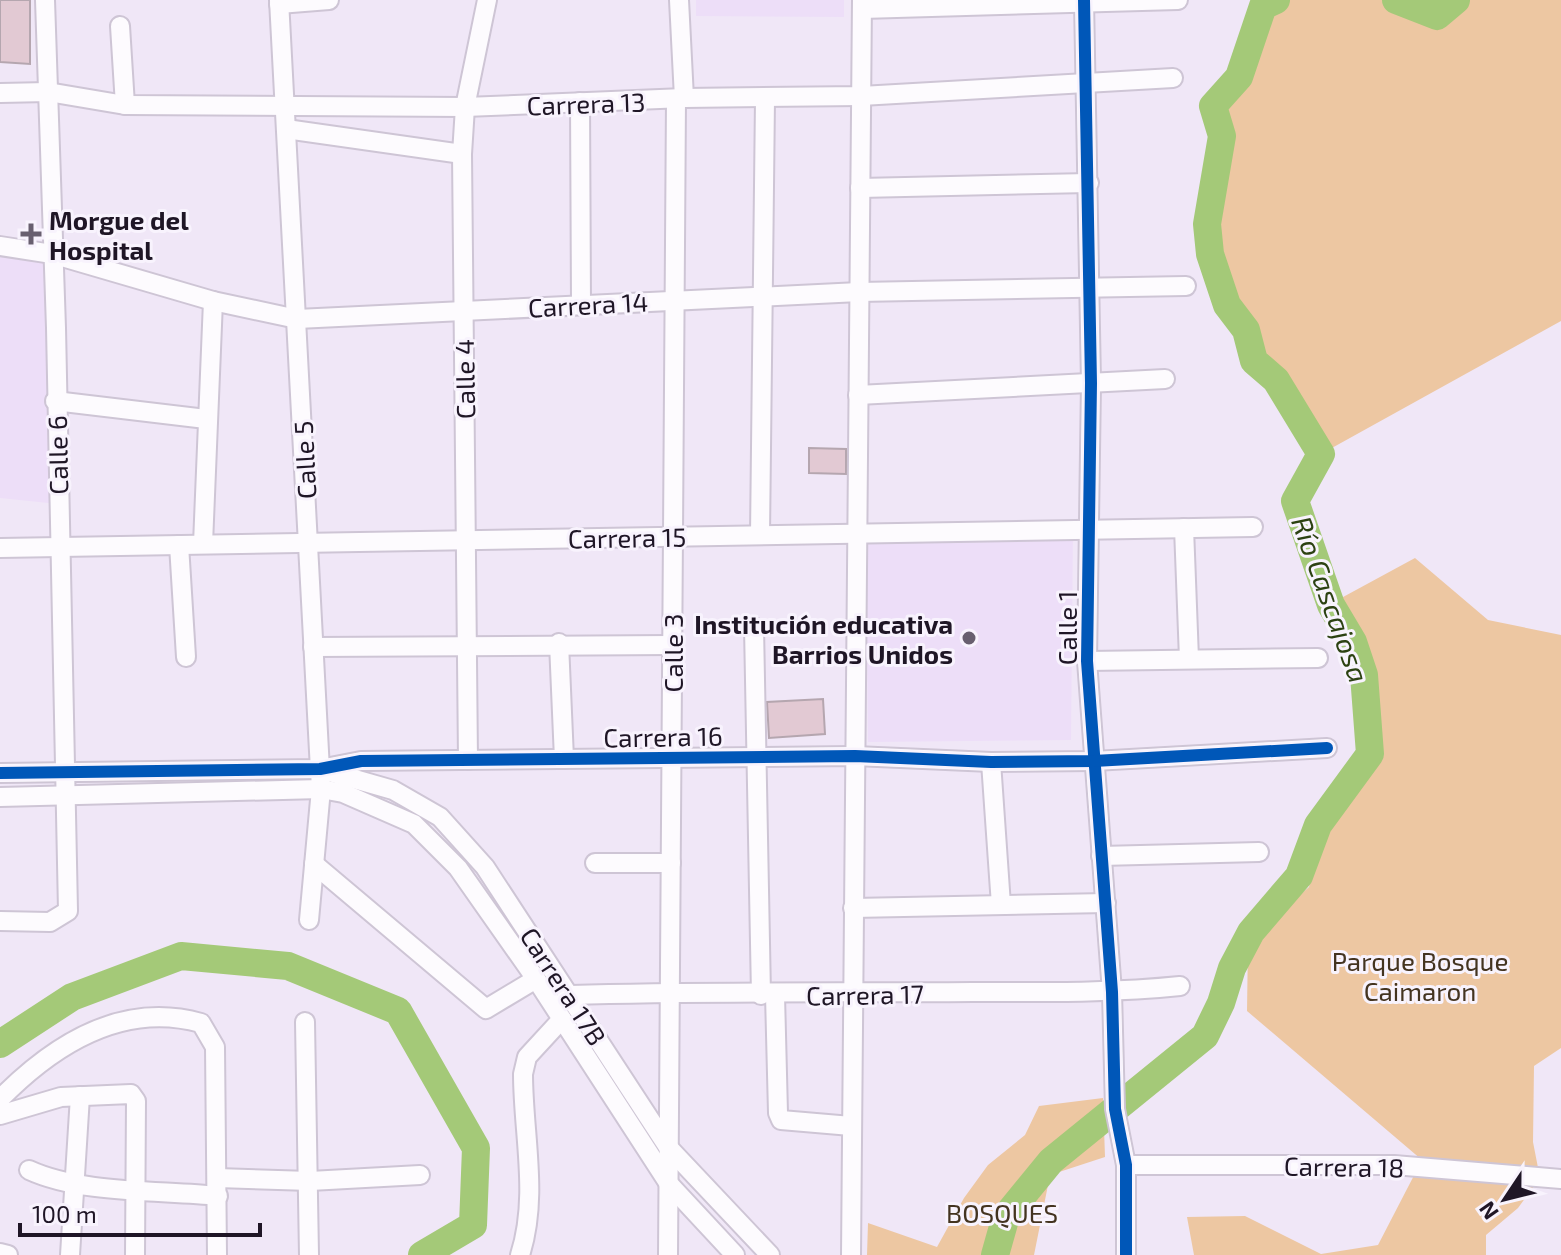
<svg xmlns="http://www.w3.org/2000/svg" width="1561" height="1255" font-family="'Exo 2',sans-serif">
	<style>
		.built { fill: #eddef8 }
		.green { fill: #edc7a2 }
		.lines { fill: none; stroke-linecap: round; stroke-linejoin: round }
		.river { stroke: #a4c978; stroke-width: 28 }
		.building { fill: #e2c9d3; stroke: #b5a6af; stroke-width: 2 }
		.minor-casing { stroke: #cec5d5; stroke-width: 22 }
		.minor { stroke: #fdfbfe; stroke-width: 18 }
		.cycleway-casing { stroke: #f8f3fd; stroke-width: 17 }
		.cycleway { stroke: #0057b8; stroke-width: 12 }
		.poi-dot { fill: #685f6f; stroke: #f8f3fd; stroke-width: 3 }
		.labels { text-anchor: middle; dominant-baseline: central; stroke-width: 6; stroke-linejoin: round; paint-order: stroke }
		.street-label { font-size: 26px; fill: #1f1626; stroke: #f8f3fd }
		.poi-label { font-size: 26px; font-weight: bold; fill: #1f1626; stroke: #f8f3fd; text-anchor: start }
		.park-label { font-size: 26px; fill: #443420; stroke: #f8f3fd }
		.water-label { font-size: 28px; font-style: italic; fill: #2c4212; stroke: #f8f3fd }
	</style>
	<rect width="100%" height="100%" fill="#f0e7f7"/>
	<g class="built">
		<path d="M696,0H844V17L696,16Z"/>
		<path d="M0,246L52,254L58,504L0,498Z"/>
		<path d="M1073,529L1071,740L868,742L866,536Z"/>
	</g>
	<g class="green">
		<path d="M1276,0H1396L1437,16L1456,0H1561V321L1321,454L1276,381L1254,361L1246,330L1227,305L1210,254L1207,224L1222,136L1213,106L1239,77L1263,6Z"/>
		<path d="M1415,558L1488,620L1561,635V1048L1534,1066L1533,1142L1540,1178L1518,1208L1486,1235V1255H1194L1187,1217L1245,1216L1321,1254L1378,1245L1422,1160L1247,1011L1248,941L1309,887L1320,833L1378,754L1371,726V673L1332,603Z"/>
		<path d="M1103,1098L1105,1157L1050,1175L1034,1255H867L868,1223L937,1247L964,1198L988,1165L1025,1135L1039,1106Z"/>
	</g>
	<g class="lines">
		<g class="river">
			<path d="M1396,0L1437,16L1456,0"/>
			<path d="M0,1044L72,997L181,956L288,966L398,1011L476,1148L473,1225L422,1255"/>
			<path d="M995,1255L1006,1216L1051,1161L1205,1036L1221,1003L1232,968L1251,932L1299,876L1318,825L1370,754L1364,675L1353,642L1331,605L1295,501L1321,454L1276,380L1254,361L1246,330L1227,305L1210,254L1207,224L1222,136L1213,106L1239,77L1263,6L1276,0"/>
		</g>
	</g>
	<g class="building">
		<path d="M0,0H30V64L0,62Z"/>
		<path d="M809,448L846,449V474L809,473Z"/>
		<path d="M823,699L825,734L769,738L767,702Z"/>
	</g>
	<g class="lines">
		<g class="minor-casing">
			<g id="minor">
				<path d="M279,0L321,789L309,920"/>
				<path d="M679,0L684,98"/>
				<path d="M1084,0L1091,383L1087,661L1112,992L1115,1109L1126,1165V1255"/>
				<path d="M279,4L329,0"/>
				<path d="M862,9L1178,0"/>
				<path d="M120,26L125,105"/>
				<path d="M0,93L48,92L125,105L465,107L684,98L861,96L1173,78"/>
				<path d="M580,102L581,304"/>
				<path d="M286,129L462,154"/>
				<path d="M860,188L1089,183"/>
				<path d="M0,246L52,254L213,301L297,319L859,292L1186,286"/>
				<path d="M858,395L1165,379"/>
				<path d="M55,401L206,419"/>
				<path d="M1184,528L1189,659"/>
				<path d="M760,535L765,99"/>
				<path d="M203,544L213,301"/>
				<path d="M179,545L186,657"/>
				<path d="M0,548L1253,527"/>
				<path d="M754,627L761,995"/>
				<path d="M559,643L564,759"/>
				<path d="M313,647L672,645"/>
				<path d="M1087,661L1318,658"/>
				<path d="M468,760L462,154L465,107L487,0"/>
				<path d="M991,762L1001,905"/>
				<path d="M323,770L393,790L440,817L485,867L668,1147L770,1255"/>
				<path d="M0,773L320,769L361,761L855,756L991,762L1094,761L1327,748"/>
				<path d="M0,797L321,789L343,793L414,824L458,868L536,979L669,1184L735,1255"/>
				<path d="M1101,856L1259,852"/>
				<path d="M595,863H671"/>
				<path d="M314,864L486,1009L536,979"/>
				<path d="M853,908L1106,903"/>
				<path d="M0,921L50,922L68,911L56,328L45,0"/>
				<path d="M775,995L778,1113L781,1120L851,1126"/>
				<path d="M565,1000L571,995C705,991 839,993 973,992C1043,992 1111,993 1180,986"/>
				<path d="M305,1022L309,1255"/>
				<path d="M0,1099C54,1044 123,1001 201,1023L215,1047L217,1255"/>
				<path d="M0,1115L61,1097L131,1094L136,1101L135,1255"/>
				<path d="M1126,1165H1394L1561,1179"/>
				<path d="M29,1170C81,1194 160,1190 218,1196"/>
				<path d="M217,1178L310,1181L420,1175"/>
				<path d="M0,1253L8,1255"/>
				<path d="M70,1255L80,1096"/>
				<path d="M520,1255C539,1196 523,1134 523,1074L527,1057L562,1019"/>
				<path d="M668,1255L676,100"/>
				<path d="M851,1255L862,0"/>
			</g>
		</g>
		<use href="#minor" class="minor"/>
		<g class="cycleway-casing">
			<g id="cycleway">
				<path d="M1084,0L1091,383L1087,661L1112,992L1115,1109L1126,1165V1255"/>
				<path d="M0,773L320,769L361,761L855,756L991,762L1094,761L1327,748"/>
			</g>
		</g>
		<use href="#cycleway" class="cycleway"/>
	</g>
	<g class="poi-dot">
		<path d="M27 222h8v8h8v8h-8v8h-8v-8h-8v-8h8z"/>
		<circle cx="969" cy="638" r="8"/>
	</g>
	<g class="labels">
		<g class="street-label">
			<text transform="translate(586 103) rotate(-2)">Carrera 13</text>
			<text transform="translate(588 304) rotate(-3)">Carrera 14</text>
			<text transform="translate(464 379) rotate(-91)">Calle 4</text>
			<text transform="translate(57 455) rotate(-91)">Calle 6</text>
			<text transform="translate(304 460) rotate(-93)">Calle 5</text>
			<text transform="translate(627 537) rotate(-1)">Carrera 15</text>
			<text transform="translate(1066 628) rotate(-90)">Calle 1</text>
			<text transform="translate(672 653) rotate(-90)">Calle 3</text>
			<text transform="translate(663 736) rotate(-1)">Carrera 16</text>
			<text transform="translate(564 986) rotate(57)">Carrera 17B</text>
			<text transform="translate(865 994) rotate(-1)">Carrera 17</text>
			<text transform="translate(1344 1166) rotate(1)">Carrera 18</text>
		</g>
		<g class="poi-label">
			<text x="49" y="219">Morgue del<tspan x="49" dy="30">Hospital</tspan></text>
			<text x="953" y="623" text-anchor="end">Institución educativa<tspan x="953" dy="30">Barrios Unidos</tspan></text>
		</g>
		<g class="park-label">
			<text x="1420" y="960">Parque Bosque<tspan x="1420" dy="30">Caimaron</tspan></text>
			<text x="1002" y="1212">BOSQUES</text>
		</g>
		<g class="water-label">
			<text transform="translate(1331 599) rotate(70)">Río Cascajosa</text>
		</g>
	</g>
	<g transform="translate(1505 1199) rotate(235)" stroke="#f8f3fd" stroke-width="6" paint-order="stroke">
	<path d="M0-6L14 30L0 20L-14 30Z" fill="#1f1626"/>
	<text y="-12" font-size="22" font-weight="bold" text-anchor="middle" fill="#1f1626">N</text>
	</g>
	<path d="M20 1223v12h240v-12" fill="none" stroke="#1f1626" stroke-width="4"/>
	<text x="32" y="1223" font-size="24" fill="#1f1626" stroke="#f8f3fd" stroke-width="6" paint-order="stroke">100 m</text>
</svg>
